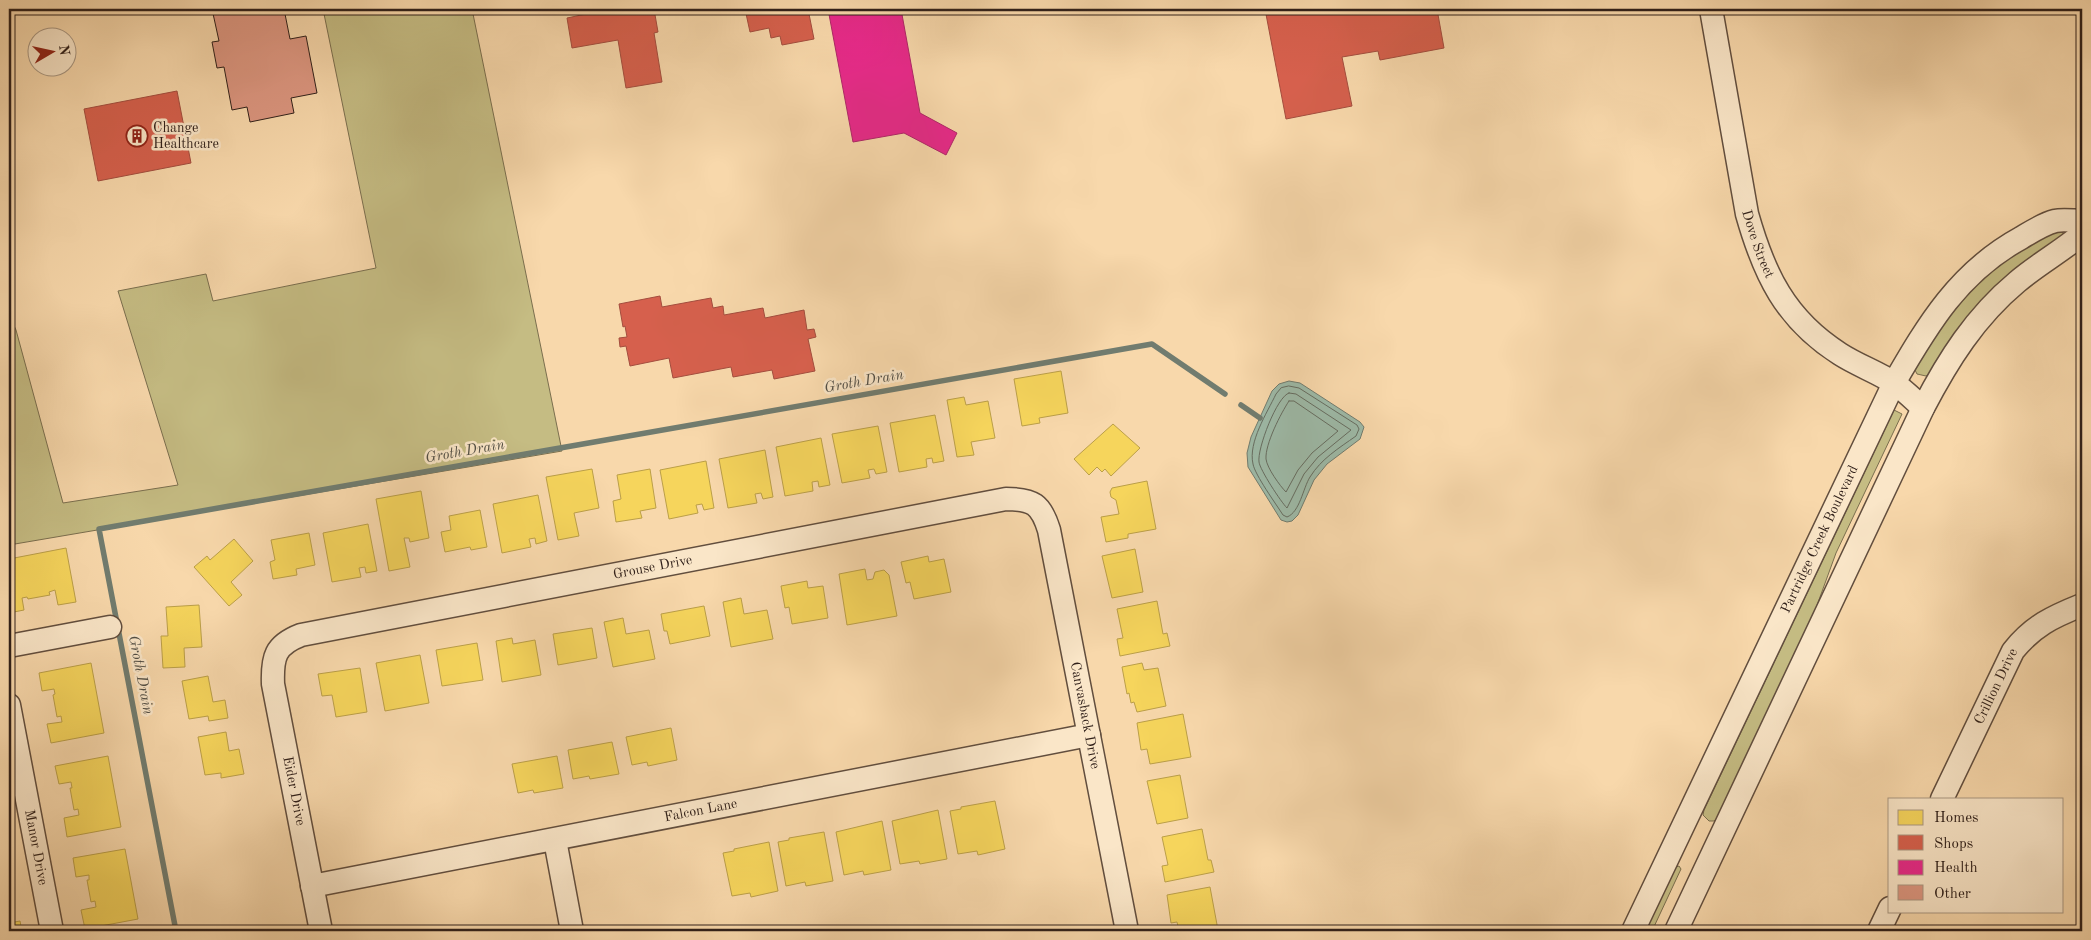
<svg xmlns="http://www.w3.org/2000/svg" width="2091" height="940" font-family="'Old Standard TT',serif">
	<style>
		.green { fill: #c5bc83; stroke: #7a6e4e }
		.water { fill: #9dbaa8; stroke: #717c6f }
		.homes { fill: #f6d55c; stroke: #bb9f48 }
		.shops { fill: #d6604d; stroke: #a44d3e }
		.health { fill: #e7298a; stroke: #b02668 }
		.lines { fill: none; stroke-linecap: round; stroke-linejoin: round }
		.shore { stroke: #666d61; stroke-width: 1 }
		.stream { stroke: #717c6f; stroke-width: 5.5 }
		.building { fill: #dc9680; stroke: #30201a }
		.minor-casing { stroke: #624e3e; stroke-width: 25 }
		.minor { stroke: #fae6c8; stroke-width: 22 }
		.labels { text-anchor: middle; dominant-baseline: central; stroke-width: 5; stroke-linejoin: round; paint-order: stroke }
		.poi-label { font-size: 14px; fill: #30201a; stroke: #fae6c8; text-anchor: start }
		.street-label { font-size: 14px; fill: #30201a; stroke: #fae6c8 }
		.water-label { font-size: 15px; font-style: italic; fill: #514e45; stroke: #fae6c8 }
	</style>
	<rect width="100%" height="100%" fill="#f8d8ab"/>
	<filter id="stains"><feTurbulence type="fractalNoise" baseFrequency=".004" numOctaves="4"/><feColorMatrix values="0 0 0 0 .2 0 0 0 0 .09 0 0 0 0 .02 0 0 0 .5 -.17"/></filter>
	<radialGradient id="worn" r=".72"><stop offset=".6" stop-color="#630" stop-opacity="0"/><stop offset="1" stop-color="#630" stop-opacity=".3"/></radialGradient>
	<g class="green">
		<path d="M323,9H472L562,451L9,545V315L16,330L63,503L178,485L118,291L206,274L213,301L376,268Z"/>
		<path d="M2058,231L2063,232V235L1931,373L1926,376L1917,374L1915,370L1916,364C1956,303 1990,261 2058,231Z"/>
		<path d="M1894,410L1902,414L1836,553L1808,630L1719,817L1714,821H1709L1703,815L1704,810Z"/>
		<path d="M1679,866L1681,869L1652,931H1645L1676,867Z"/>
	</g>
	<path class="water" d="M1289,381L1300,383L1360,422L1364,427L1360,439L1327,464L1314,480L1298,515L1292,521L1287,522L1281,520L1248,467L1247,453L1251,437L1272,391L1279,384Z"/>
	<g class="homes">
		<path d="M1061,371L1068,413L1039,418L1040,423L1022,426L1014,379Z"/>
		<path d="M964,397L966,405L988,401L995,438L971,442L974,455L957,457L947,400Z"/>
		<path d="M935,415L944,461L933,463L932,458L926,459L927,467L899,472L890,423Z"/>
		<path d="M1113,424L1140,448L1111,476L1105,469L1102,472L1097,467L1089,475L1074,459Z"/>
		<path d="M878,426L887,472L876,474L874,469L868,470L870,478L842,483L832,434Z"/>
		<path d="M821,438L830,485L819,487L818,481L812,482L813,491L785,496L776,447Z"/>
		<path d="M765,450L773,497L763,499L761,493L755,494L757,503L728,508L719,459Z"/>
		<path d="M706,461L714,508L704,510L702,504L696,505L698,513L669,519L660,470Z"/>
		<path d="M592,469L599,508L574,513L579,536L558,540L546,477Z"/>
		<path d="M650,469L656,508L640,511L642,518L616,522L613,501L621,499L617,475Z"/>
		<path d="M1147,481L1156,529L1128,534V538L1106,542L1101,517L1119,514L1116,500L1111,497L1110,492L1112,488Z"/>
		<path d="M421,491L429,538L410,542L409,538H404L410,567L389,571L376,499Z"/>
		<path d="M538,495L547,541L536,544L535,538L529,539L531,547L502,553L493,504Z"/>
		<path d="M480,510L487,547L471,550L470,547L445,552L441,532L451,530L449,516Z"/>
		<path d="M368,524L377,571L366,573L365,567L359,568L361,577L332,582L323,533Z"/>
		<path d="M309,533L315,565L296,569L297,575L273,579L270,562L275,560L271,540Z"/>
		<path d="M234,539L253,561L231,582L242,595L229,606L194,567L207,556L210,560Z"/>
		<path d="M66,548L76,602L58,605L55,590L49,592L50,595L28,599L27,597L22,598L24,610L9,613V559Z"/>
		<path d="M1135,549L1143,592L1112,598L1102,556Z"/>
		<path d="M928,556L929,562L944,559L951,592L914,599L910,582L906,583L901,562Z"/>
		<path d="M865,569L867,580L873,579L875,572L884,570L889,575L897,616L847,625L839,574Z"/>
		<path d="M807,581L808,588L823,586L828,618L792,624L789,607L785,608L781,586Z"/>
		<path d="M741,598L744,614L767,610L773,639L731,647L723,602Z"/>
		<path d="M1157,601L1163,634L1167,633L1170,646L1120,656L1117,639L1123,638L1117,609Z"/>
		<path d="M199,605L202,647L184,648L185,667L163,668L161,636H168L166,607Z"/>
		<path d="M704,606L710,636L670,644L667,631H664L661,614Z"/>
		<path d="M623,618L626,634L649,630L655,659L613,667L604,622Z"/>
		<path d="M592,628L597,658L558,665L553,634Z"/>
		<path d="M512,638L513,644L535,640L541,675L502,682L496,641Z"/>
		<path d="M477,643L483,680L442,686L436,650Z"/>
		<path d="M420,655L429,703L385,711L376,663Z"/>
		<path d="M91,663L104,733L51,743L47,724L62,722L61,716L57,717L53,695L55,694L54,689L42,691L39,673Z"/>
		<path d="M1142,663L1144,670L1158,668L1166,706L1137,712L1134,702L1131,703L1129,693L1127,694L1122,667Z"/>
		<path d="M360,668L367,712L336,717L332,695L322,696L318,674Z"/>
		<path d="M208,676L213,702L225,700L228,718L209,721L208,716L189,719L182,681Z"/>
		<path d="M1183,714L1191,757L1150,764L1147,749L1141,750L1137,723Z"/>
		<path d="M671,728L677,760L648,766L647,762L632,765L626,737Z"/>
		<path d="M226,732L229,751L239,749L244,774L221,778V773L205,775L198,737Z"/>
		<path d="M612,742L619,774L590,779L589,776L573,779L568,750Z"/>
		<path d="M108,756L121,827L67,837L64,818L79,815L78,809L74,810L70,788H72L71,782L59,784L55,766Z"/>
		<path d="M557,756L563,788L534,793L533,790L518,793L512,764Z"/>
		<path d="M1180,775L1188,818L1157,824L1147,781Z"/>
		<path d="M995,801L1005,849L978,855L977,851L958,854L950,811L961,809V807Z"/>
		<path d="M938,810L947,859L920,864L919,861L900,864L892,821Z"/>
		<path d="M882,821L891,870L864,875L863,871L844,875L836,832Z"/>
		<path d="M1202,829L1208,860H1211L1214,872L1165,882L1162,866L1168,865L1162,837Z"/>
		<path d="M824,832L833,881L806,886L805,882L786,886L778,842L789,840V838Z"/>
		<path d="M769,842L778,891L751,897L750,893L732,896L723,853L734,851V849Z"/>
		<path d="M125,849L138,919L85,929L81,910L96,907L95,901L91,902L87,880H89V875L76,877L73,858Z"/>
		<path d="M9,869L13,888H9Z"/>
		<path d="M1210,887L1218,930L1179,931L1177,922L1171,923L1167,895Z"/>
		<path d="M20,921L22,931H9V923Z"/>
	</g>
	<g class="shops">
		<path d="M585,9H654L658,32L654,33L662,82L626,88L618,40L572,48L567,18L586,14Z"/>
		<path d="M745,9H808L814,39L782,45L780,36L771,38L769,28L750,32Z"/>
		<path d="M1265,9H1437L1444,48L1380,60L1378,51L1342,57L1352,106L1286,119Z"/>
		<path d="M177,91L191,163L98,181L84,109Z"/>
		<path d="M660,296L662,307L711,298L713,308L723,306L724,315L763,308L765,318L804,310L807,330L814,329L816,337L808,339L815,371L774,379L772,370L733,377L731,367L673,378L669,358L630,366L626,346L620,347L619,338L627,337L625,326L623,327L619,304Z"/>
	</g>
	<path class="health" d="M828,9H901L920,113L957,133L946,155L904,133L853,142Z"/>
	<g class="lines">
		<g class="shore">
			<path d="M1289,386L1299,388L1357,425L1359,429L1356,436C1339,448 1321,459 1310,477C1303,488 1300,512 1287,517L1283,515C1276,504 1255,475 1253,464C1248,442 1267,413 1276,394L1281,388Z"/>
			<path d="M1289,393L1296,394L1351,430L1318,457L1304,474L1287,508C1281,502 1260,470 1259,462C1257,449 1277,396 1289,393Z"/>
			<path d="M1289,401H1294L1338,431L1312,453L1298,470L1286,492C1280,486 1267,468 1266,459C1265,444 1281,413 1289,401Z"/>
		</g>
		<g class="stream">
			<path d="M1241,405L1260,418"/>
			<path d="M176,931L99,529L1152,344L1225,394"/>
		</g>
	</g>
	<path class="building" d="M212,9H284L290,39L306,36L317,93L291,98L294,113L250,122L247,107L232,110L224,67L217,68L212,42L219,41Z"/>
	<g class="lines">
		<g class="minor-casing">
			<g id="minor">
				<path id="s1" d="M1711,9L1747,214C1764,274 1785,319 1840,354C1857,365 1877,372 1894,383C1904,390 1914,400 1923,408"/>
				<path d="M9,646L110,627"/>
				<path id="s2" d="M9,705L52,931"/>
				<path id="s3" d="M1942,799L2013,651C2033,626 2052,617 2082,605"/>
				<path d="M555,840L572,931"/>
				<path id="s4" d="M312,886L1089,735"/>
				<path id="s5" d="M321,931L273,684C272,657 275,645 301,635L1006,499C1033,499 1041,504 1049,530L1127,931"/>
				<path id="s6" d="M1633,931L1894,383C1928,324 1959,272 2021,238C2031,232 2043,224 2055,221C2063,219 2074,221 2082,221"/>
				<path d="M1676,931L1923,408C1948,360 1975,317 2017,282C2038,264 2062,251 2082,234"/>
				<path d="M1879,931L1890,908"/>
			</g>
		</g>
		<use href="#minor" class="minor"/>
	</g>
	<defs>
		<g id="building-ring" transform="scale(1.125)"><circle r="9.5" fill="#fae6c8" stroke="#8f2418" stroke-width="1.5"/><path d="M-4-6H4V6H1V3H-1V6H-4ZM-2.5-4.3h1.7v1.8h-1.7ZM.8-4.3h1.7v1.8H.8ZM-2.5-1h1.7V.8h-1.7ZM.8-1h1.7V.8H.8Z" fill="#8f2418"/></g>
	</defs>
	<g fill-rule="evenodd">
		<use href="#building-ring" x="137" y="136"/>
	</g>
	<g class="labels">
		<g class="poi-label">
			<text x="153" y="128">Change<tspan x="153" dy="16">Healthcare</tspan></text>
		</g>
		<g class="street-label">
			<text stroke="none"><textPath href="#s1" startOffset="240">Dove Street</textPath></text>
			<text stroke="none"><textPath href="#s6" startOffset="434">Partridge Creek Boulevard</textPath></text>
			<text stroke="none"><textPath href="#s5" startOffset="672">Grouse Drive</textPath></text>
			<text stroke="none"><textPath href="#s3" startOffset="125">Crillion Drive</textPath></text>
			<text stroke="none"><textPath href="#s5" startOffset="1280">Canvasback Drive</textPath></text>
			<text transform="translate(294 791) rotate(79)">Eider Drive</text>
			<text stroke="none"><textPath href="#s4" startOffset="396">Falcon Lane</textPath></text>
			<text stroke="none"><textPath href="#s2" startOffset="145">Manor Drive</textPath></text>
		</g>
		<g class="water-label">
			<text transform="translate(864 382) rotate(-10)">Groth Drain</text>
			<text transform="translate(465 452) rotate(-10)">Groth Drain</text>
			<text transform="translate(140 675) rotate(79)">Groth Drain</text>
		</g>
	</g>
	<rect width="2091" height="940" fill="none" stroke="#f8d8ab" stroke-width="30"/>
	<rect x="10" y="10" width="2071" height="920" fill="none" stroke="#30201a" stroke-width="2.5"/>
	<rect x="15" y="15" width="2061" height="910" fill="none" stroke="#30201a"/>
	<rect x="1888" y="798" width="175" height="115" fill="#fae6c8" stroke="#a99782"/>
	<rect x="1898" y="810" width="25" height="15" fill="#f6d55c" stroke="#a99782"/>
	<text x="1934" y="822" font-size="15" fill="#30201a">Homes</text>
	<rect x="1898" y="835" width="25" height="15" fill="#d6604d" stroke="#a99782"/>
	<text x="1934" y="848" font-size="15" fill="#30201a">Shops</text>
	<rect x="1898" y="860" width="25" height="15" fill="#e7298a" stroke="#a99782"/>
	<text x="1934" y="872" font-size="15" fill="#30201a">Health</text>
	<rect x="1898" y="885" width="25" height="15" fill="#dc9680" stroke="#a99782"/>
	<text x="1934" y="898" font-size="15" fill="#30201a">Other</text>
	<g transform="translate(52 52) rotate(81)"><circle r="24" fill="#fae6c8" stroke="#a99782"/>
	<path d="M0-4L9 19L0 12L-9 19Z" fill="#8f2418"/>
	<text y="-8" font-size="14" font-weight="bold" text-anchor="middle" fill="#30201a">N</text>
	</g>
	<rect width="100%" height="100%" filter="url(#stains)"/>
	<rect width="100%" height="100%" fill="url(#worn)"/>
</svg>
